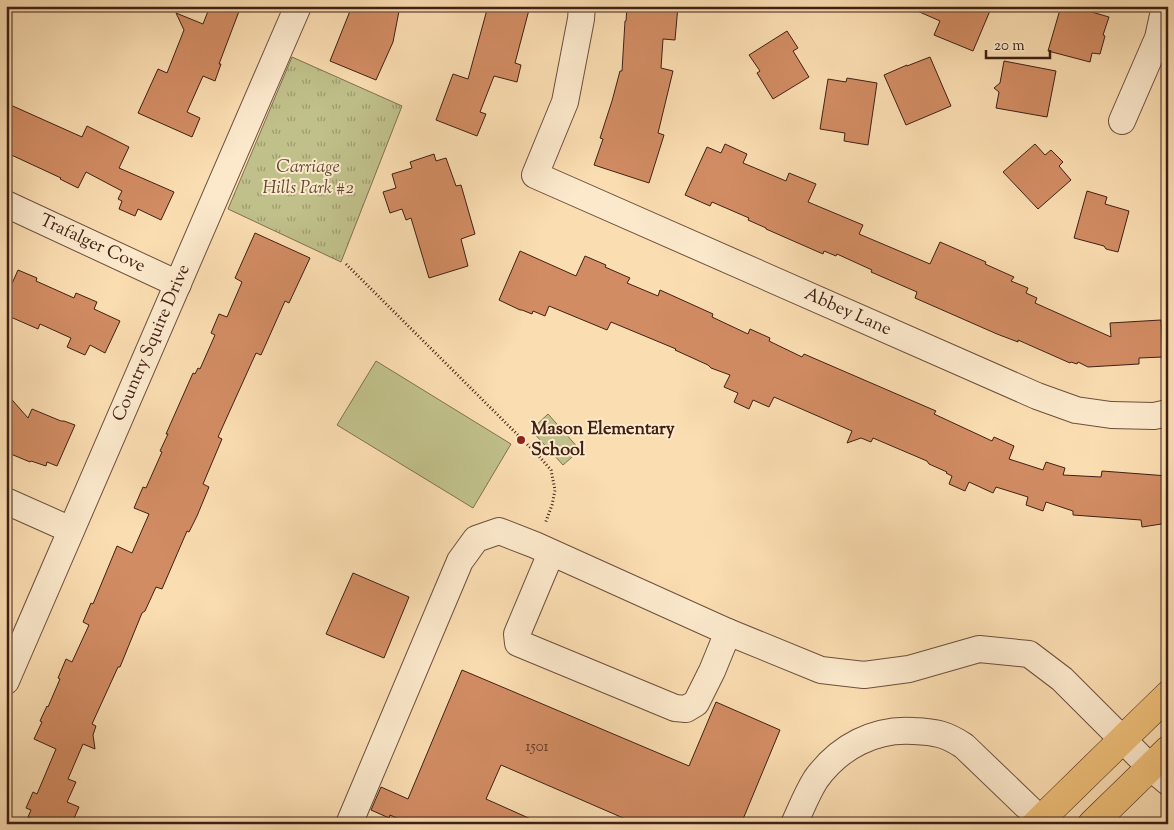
<svg xmlns="http://www.w3.org/2000/svg" width="1174" height="830" font-family="'Sorts Mill Goudy',serif">
	<style>
		.park { fill: url(#park-tufts); stroke: #807050 }
		.pitch { fill: #c0c08a; stroke: #807050 }
		.building { fill: #d28c63; stroke: #3f2015 }
		.lines { fill: none; stroke-linecap: round; stroke-linejoin: round }
		.minor-casing { stroke: #6e4f3c; stroke-width: 28 }
		.major-casing { stroke: #3f2015; stroke-width: 29 }
		.path { stroke: #3f2015; stroke-width: 3; stroke-dasharray: 1 2.5; stroke-linecap: butt }
		.minor { stroke: #fce9cc; stroke-width: 26 }
		.major { stroke: #edbe78; stroke-width: 28 }
		.poi-dot { fill: #8f2418; stroke: #fce9cc; stroke-width: 2 }
		.labels { text-anchor: middle; dominant-baseline: central; stroke-width: 4; stroke-linejoin: round; paint-order: stroke }
		.number-label { font-size: 15px; fill: #643b28 }
		.park-label { font-size: 18px; font-style: italic; fill: #5f4832; stroke: #fce9cc }
		.street-label { font-size: 18px; fill: #3f2015; stroke: #fce9cc }
		.poi-label { font-size: 18px; font-weight: bold; fill: #3f2015; stroke: #fce9cc; text-anchor: start }
	</style>
	<defs>
		<pattern id="park-tufts" width="24" height="20" patternUnits="userSpaceOnUse" patternTransform="scale(1.25)"><rect width="24" height="20" fill="#c0c08a"/><path d="M3 7l-1-3M5 7V3M7 7l1-3M15 17l-1-3M17 17v-4M19 17l1-3" fill="none" stroke="#9d9c70"/></pattern>
	</defs>
	<rect width="100%" height="100%" fill="#faddb1"/>
	<filter id="stains"><feTurbulence type="fractalNoise" baseFrequency=".004" numOctaves="4"/><feColorMatrix values="0 0 0 0 .2 0 0 0 0 .09 0 0 0 0 .02 0 0 0 .5 -.17"/></filter>
	<radialGradient id="worn" r=".72"><stop offset=".6" stop-color="#630" stop-opacity="0"/><stop offset="1" stop-color="#630" stop-opacity=".3"/></radialGradient>
	<path class="park" d="M292,57L402,106L341,262L228,209Z"/>
	<g class="pitch">
		<path d="M376,361L511,444L473,508L337,425Z"/>
		<path d="M548,414L580,450L563,465L531,430Z"/>
	</g>
	<g class="building">
		<path d="M210,6H241L219,64H221L215,81L203,76L187,112L200,118L192,137L138,113L158,69L167,73L184,30L176,13L203,24Z"/>
		<path d="M352,6H400L393,42L376,80L330,61Z"/>
		<path d="M488,6H530L515,63L521,65L517,82L494,76L480,112L486,114L477,136L436,120L453,74L468,79Z"/>
		<path d="M627,6H678L675,40L663,39L661,68L673,71L658,133L664,135L649,183L594,165L603,139L600,138L612,101L620,71H622L625,21H626Z"/>
		<path d="M906,6H992L973,51L934,35L940,21Z"/>
		<path d="M1061,6H1071L1109,17L1103,35L1105,36L1100,54L1092,53L1090,62L1048,51Z"/>
		<path d="M787,31L798,48L793,51L809,77L773,99L757,73L760,71L749,55Z"/>
		<path d="M930,57L951,106L906,125L884,75L907,65V66Z"/>
		<path d="M1004,61L1056,71L1047,117L996,108L999,92L994,88L1000,83Z"/>
		<path d="M847,78L877,83L868,145L844,141L845,133L820,129L828,79L846,82Z"/>
		<path d="M6,103L82,137L87,126L129,147L119,168L174,192L161,220L138,209L135,216L119,209L122,201L118,199L122,191L86,172L78,188L60,179L61,178L7,153L11,145L6,143Z"/>
		<path d="M725,144L747,154L743,163L786,181L789,173L816,184L808,202L863,225L859,234L930,264L940,242L986,262L985,264L1014,277L1011,281L1028,288L1026,293L1037,298L1035,303L1111,337L1110,323L1161,320L1163,357L1139,358V364L1088,367L1078,362L1077,364L1071,362L1070,363L1018,340V342L997,334L915,298L917,292L871,272L872,270L837,254L836,256L824,251L823,254L766,229V228L748,220L749,218L712,202L710,206L685,195L707,147L721,153Z"/>
		<path d="M1035,144L1045,155L1051,150L1063,162L1059,166L1071,180L1038,209L1003,172Z"/>
		<path d="M434,154L436,161L446,158L456,186L461,185L475,234L461,239L468,266L429,278L411,218L406,220L402,209L390,213L383,192L396,188L392,174L412,168L410,162Z"/>
		<path d="M1087,191L1107,197L1105,204L1129,211L1118,252L1106,249L1104,246L1074,238Z"/>
		<path d="M255,233L310,258L289,303L285,301L261,355L256,353L218,437L222,439L203,484L209,487L197,516L189,532L187,531L162,589L156,587L145,611L142,613L120,667H118L92,724L96,726L93,735L95,749L83,744L68,779L76,782L67,802L79,807L72,823L60,818L58,824H45L28,817L31,810L26,808L33,792L37,794L56,749L34,739L42,722L40,721L47,706L48,707L60,679L58,678L66,659L72,662L89,625L83,622L91,603L93,604L117,546L132,553L149,514L134,508L143,487L146,488L162,452L160,451L168,434H166L193,373L195,374L198,368L200,369L215,335L211,333L219,314L227,317L242,282L235,278Z"/>
		<path d="M520,251L576,276L585,256L606,265L605,267L630,278L627,283L658,296L660,290L713,314L712,317L748,334L750,329L770,338L769,341L802,357L804,354L936,411L934,414L992,441L994,437L1014,446L1009,459L1043,470L1046,462L1065,468L1063,475L1101,477L1102,471L1168,476V523L1142,527L1141,520L1073,515V511L1046,502L1043,511L1026,505L1028,497L996,487L993,493L969,482L965,491L949,484L952,476L946,473L947,472L929,464L927,461L873,438L871,442L861,438L847,443L852,431L774,397L769,407L753,400L749,409L734,402L738,393L724,387L730,375L711,368L708,365L675,350L676,349L611,322L607,330L549,306L545,316L533,311L532,314L522,310H520L499,300Z"/>
		<path d="M18,270L37,278L36,281L74,298L76,293L97,302L94,309L120,321L105,353L90,345L85,355L67,347L71,338L40,324L38,329L6,315V297Z"/>
		<path d="M6,393L28,418L32,409L61,421H64L75,425L57,466L47,462L46,466L31,461L30,462L6,452Z"/>
		<path d="M353,573L409,597L384,658L326,634Z"/>
		<path d="M462,670L689,766L716,702L780,730L741,824H637L501,765L486,799L542,824H410L390,815L389,818L371,810L381,787L408,799Z"/>
	</g>
	<g class="lines">
		<g class="minor-casing">
			<g id="minor">
				<path id="s1" d="M582,6L581,19L565,102L535,175L1037,396L1076,410L1111,415L1154,416L1168,413"/>
				<path d="M1122,121L1158,38L1165,6"/>
				<path id="s2" d="M6,204L178,284"/>
				<path d="M6,501L71,530"/>
				<path d="M551,553L517,634L518,643L675,708L686,709L696,703L712,671L728,632"/>
				<path id="s3" d="M6,681L298,6"/>
				<path d="M349,824L460,561L476,539L499,531L535,545L728,632L821,670L864,675L909,669L979,649L1029,654L1062,679L1150,767L1168,782"/>
				<path d="M794,824C801,809 807,793 816,779C839,747 875,728 914,731C936,732 946,734 964,746L1040,819"/>
			</g>
		</g>
		<g class="major-casing">
			<g id="major">
				<path d="M1036,824L1168,695"/>
				<path d="M1092,824L1168,750"/>
			</g>
		</g>
		<path class="path" d="M346,264L537,454L551,470L555,490L552,505L545,524"/>
		<use href="#minor" class="minor"/>
		<use href="#major" class="major"/>
	</g>
	<circle class="poi-dot" cx="521" cy="440" r="5"/>
	<g class="labels">
		<g class="number-label">
			<text x="537" y="747">1501</text>
		</g>
		<g class="park-label">
			<text x="308" y="168">Carriage<tspan x="308" dy="21">Hills Park #2</tspan></text>
		</g>
		<g class="street-label">
			<text stroke="none"><textPath href="#s2" startOffset="95">Trafalger Cove</textPath></text>
			<text stroke="none"><textPath href="#s1" startOffset="518">Abbey Lane</textPath></text>
			<text stroke="none"><textPath href="#s3" startOffset="368">Country Squire Drive</textPath></text>
		</g>
		<g class="poi-label">
			<text x="531" y="430">Mason Elementary<tspan x="531" dy="21">School</tspan></text>
		</g>
	</g>
	<rect width="1174" height="830" fill="none" stroke="#faddb1" stroke-width="25"/>
	<rect x="8" y="8" width="1159" height="815" fill="none" stroke="#3f2015" stroke-width="2.5"/>
	<rect x="12" y="12" width="1149" height="805" fill="none" stroke="#3f2015"/>
	<path d="M986 50v8h64v-8" fill="none" stroke="#3f2015" stroke-width="2.5"/>
	<text x="994" y="50" font-size="15" fill="#3f2015" stroke="#fce9cc" stroke-width="4" paint-order="stroke">20 m</text>
	<rect width="100%" height="100%" filter="url(#stains)"/>
	<rect width="100%" height="100%" fill="url(#worn)"/>
</svg>
